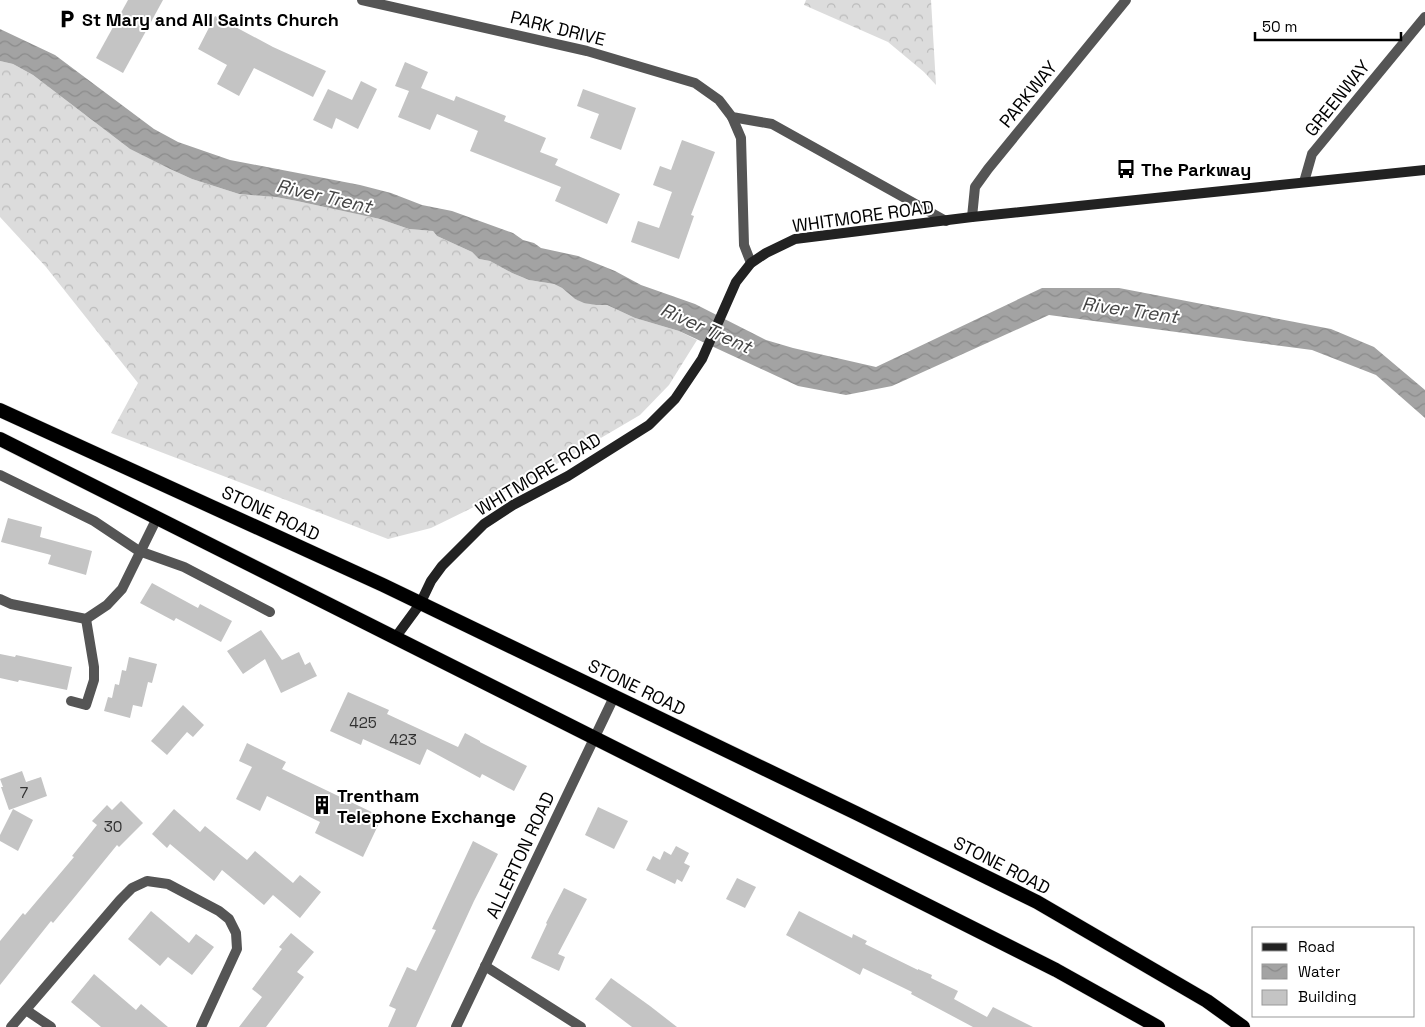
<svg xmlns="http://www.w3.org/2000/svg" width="1425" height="1027" font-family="'Space Grotesk',sans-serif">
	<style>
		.forest { fill: url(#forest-crowns) }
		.water { fill: url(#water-waves) }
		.building { fill: #c4c4c4 }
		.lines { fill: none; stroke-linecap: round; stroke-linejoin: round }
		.trunk-casing { stroke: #dbdbdb; stroke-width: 15 }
		.minor { stroke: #555; stroke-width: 10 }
		.secondary { stroke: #222; stroke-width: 10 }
		.trunk { stroke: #000; stroke-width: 14 }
		.labels { text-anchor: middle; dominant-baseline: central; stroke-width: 4; stroke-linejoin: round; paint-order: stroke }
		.number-label { font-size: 15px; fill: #313131 }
		.poi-label { font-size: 18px; font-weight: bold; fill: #000; stroke: #fff; text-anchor: start }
		.street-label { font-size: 18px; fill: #000; stroke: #fff }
		.water-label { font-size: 19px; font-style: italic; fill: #444; stroke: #fff }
	</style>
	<defs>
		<pattern id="forest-crowns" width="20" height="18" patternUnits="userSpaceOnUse" patternTransform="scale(1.25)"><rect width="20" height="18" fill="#dcdcdc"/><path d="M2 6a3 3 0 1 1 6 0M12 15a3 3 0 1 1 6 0" fill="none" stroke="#bbb"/></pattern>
		<pattern id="water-waves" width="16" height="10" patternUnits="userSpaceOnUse" patternTransform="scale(1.25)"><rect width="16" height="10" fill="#a3a3a3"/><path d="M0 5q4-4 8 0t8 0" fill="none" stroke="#8b8b8b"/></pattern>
	</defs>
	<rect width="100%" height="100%" fill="#fff"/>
	<g class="forest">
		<path d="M806,0H931L936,85L924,72L888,42L804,5Z"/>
		<path d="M0,61L13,64L33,75L130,149L170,169L192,179L239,194L276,197L297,201L380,219L409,229L433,231L437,236L472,252L479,259L490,261L512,273L529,280L554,284L562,288L575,299L596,305H607L635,318L679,331L697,340L669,385L640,415L531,479L431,528L388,539L111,433L138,383L46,267L0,217Z"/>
	</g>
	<path class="water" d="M0,29L55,55L154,129L178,142L230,160L360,185L391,193L422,205L452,211L513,233L523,240L534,243L541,248L578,256L615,271L641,285L695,304L766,340L793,348L876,367L1042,288H1119L1331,329L1374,347L1425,390V418L1376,375L1312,350L1049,315L892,386L846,395L798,386L679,331L635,318L607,305H596L584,303L575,299L562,288L554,284L529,280L512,273L490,261L479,259L472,252L437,236L433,231L409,229L380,219L297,201L276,197L239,194L192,179L170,169L130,149L33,75L13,64L0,61Z"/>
	<g class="building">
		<path d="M128,0H163L123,73L96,58Z"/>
		<path d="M215,16L273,47L326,71L313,97L254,68L239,96L217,84L227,65L198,49Z"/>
		<path d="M405,62L428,72L421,88L454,101L456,96L506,116L504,121L546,138L540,152L558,159L555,165L620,194L607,224L555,201L561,187L470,151L478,131L437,114L430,130L398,117L409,91L395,86Z"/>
		<path d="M361,81L377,89L358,129L336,118L332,129L313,120L328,89L352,100Z"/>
		<path d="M583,89L636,108L621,150L590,138L599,114L577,106Z"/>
		<path d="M682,140L715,152L691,215L694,216L679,259L631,242L638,221L659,228L672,192L653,185L660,166L671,170Z"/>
		<path d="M8,518L42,527L40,537L92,551L86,575L48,564L51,555L1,542Z"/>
		<path d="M152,583L198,608L200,604L232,621L221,642L176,618L174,621L140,603Z"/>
		<path d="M261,630L282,660L299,652L305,665L310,662L317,676L281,693L265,659L243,674L227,651Z"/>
		<path d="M0,654L15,657L16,655L72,667L67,690L19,680L18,682L0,678Z"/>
		<path d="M129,657L157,664L152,683L148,682L142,707L133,705L130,718L104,711L108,697L112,698L115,684L119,685L122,670L126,671Z"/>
		<path d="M348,692L389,710L387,714L458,747L465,733L480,741V742L527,766L514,791L482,774L480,778L427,749L420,765L363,739L361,745L330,731Z"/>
		<path d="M183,705L204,725L193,737L187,732L167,755L151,741Z"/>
		<path d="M247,743L286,762L282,769L382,817L363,857L315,833L320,822L267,796L260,811L236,799L252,767L239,761Z"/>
		<path d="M22,771L26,782L41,777L47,796L9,810L1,787H3L0,779Z"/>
		<path d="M121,801L143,823L119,847L117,845L73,899L53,923L51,921L0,985V941L23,913L25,915L74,857L72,856L97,825L92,821L107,805L112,810Z"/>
		<path d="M598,807L628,821L614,849L585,835Z"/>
		<path d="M13,809L33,820L18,851L0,841V835Z"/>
		<path d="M174,809L200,832L205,826L247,860L255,851L293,883L300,875L321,892L300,918L273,895L264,905L222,870L214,881L170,844L167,848L152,834Z"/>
		<path d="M473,841L498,854L474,901L416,1027H388L396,1009L389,1006L407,967L416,971L436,930L432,929Z"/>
		<path d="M676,846L689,853L684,863L690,866L682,882L677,879L675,884L646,870L653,856L660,860L664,851L671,855Z"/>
		<path d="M737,878L756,887L745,908L726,899Z"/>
		<path d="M564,888L587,899L558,954L565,957L559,971L531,958L547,924L546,923Z"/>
		<path d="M151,911L189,943L196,934L214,947L192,975L168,957L160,966L128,939Z"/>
		<path d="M799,911L852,938L853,934L867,941L865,944L918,970V969L932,975L931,978L958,991L954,999L987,1017L993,1007L1033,1027H973L911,994L912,992L863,968L860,975L786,935Z"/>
		<path d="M291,933L314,952L297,972L304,977L266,1027H239L262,997L252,989L282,949L279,947Z"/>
		<path d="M94,974L136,1010L141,1004L168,1027H101L71,1002Z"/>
		<path d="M611,978L650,1006L677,1027H632L595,999Z"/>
	</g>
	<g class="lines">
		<g class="trunk-casing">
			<g id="trunk">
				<path d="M0,410L383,585L856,813L1037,902L1207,1001L1243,1027"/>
				<path d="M0,439L1056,970L1158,1027"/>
			</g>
		</g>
		<g class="minor">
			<path d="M362,0L587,51L695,83L719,100L732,117L772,124L946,221"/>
			<path d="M732,117L741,138L744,245L751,263"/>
			<path d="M1304,182L1312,154L1425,17"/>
			<path d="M972,217L975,187L988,169L1126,0"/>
			<path d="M0,475L94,521L139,551L184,567L270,612"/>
			<path d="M0,599L11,604L86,619L107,605L122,589L157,518"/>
			<path d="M71,701L86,705L94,680V667L86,619"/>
			<path d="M485,966L581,1027"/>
			<path d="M26,1010L51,1027"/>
			<path d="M11,1027L120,900L132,888L147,881L168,884L219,911L229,919L236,933L237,949L201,1027"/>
			<path d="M456,1027L614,697"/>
		</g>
		<path class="secondary" d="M395,638L420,604L431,581L442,566L484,524L513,505L568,476L649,425L675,399L702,359L736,282L751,263L766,253L795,239L972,217L1425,170"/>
		<use href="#trunk" class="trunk"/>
	</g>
	<defs>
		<g id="parking-bare" transform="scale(1.5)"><path d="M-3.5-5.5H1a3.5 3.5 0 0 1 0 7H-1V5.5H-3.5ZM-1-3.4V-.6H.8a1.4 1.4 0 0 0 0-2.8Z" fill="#000" stroke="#fff" stroke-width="2.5" paint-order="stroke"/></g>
		<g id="bus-bare" transform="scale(1.5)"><path d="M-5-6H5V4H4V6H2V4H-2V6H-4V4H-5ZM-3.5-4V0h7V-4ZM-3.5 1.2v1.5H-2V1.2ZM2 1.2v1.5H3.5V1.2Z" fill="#000" stroke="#fff" stroke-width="2.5" paint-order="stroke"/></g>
		<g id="building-bare" transform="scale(1.5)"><path d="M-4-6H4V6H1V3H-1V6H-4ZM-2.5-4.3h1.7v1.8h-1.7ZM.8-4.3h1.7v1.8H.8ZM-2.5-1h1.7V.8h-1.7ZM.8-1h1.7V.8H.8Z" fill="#000" stroke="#fff" stroke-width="2.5" paint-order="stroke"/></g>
	</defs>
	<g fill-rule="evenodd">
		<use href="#parking-bare" x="67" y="19"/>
		<use href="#bus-bare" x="1126" y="169"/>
		<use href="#building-bare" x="322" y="805"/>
	</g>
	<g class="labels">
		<g class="number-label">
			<text x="363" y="722">425</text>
			<text x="403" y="739">423</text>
			<text x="24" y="792">7</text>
			<text x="113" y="826">30</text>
		</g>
		<g class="poi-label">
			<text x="82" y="19">St Mary and All Saints Church</text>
			<text x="1141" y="169">The Parkway</text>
			<text x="337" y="795">Trentham<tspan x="337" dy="21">Telephone Exchange</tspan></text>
		</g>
		<g class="street-label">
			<text transform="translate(558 28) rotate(14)">PARK DRIVE</text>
			<text transform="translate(1028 94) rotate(-51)">PARKWAY</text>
			<text transform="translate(1337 98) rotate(-51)">GREENWAY</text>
			<text transform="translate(863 216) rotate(-8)">WHITMORE ROAD</text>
			<text transform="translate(538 474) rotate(-31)">WHITMORE ROAD</text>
			<text transform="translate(271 513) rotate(25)">STONE ROAD</text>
			<text transform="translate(637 687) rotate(26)">STONE ROAD</text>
			<text transform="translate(520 855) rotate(-65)">ALLERTON ROAD</text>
			<text transform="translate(1002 865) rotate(27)">STONE ROAD</text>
		</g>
		<g class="water-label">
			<text transform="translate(324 196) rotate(13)">River Trent</text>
			<text transform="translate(1130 310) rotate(8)">River Trent</text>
			<text transform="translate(706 328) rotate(24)">River Trent</text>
		</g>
	</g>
	<rect x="1252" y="927" width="162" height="90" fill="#ffffff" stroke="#999999"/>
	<rect x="1262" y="943" width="25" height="8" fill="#222222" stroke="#999999"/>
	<text x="1298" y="952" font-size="15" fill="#000000">Road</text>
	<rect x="1262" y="964" width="25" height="15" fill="url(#water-waves)" stroke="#999999"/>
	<text x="1298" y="977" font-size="15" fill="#000000">Water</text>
	<rect x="1262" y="990" width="25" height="15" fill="#c4c4c4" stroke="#999999"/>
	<text x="1298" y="1002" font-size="15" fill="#000000">Building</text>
	<path d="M1255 32v8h146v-8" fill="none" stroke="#000000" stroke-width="2.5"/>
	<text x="1262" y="32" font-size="15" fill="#000000" stroke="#ffffff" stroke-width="4" paint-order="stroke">50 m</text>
</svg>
